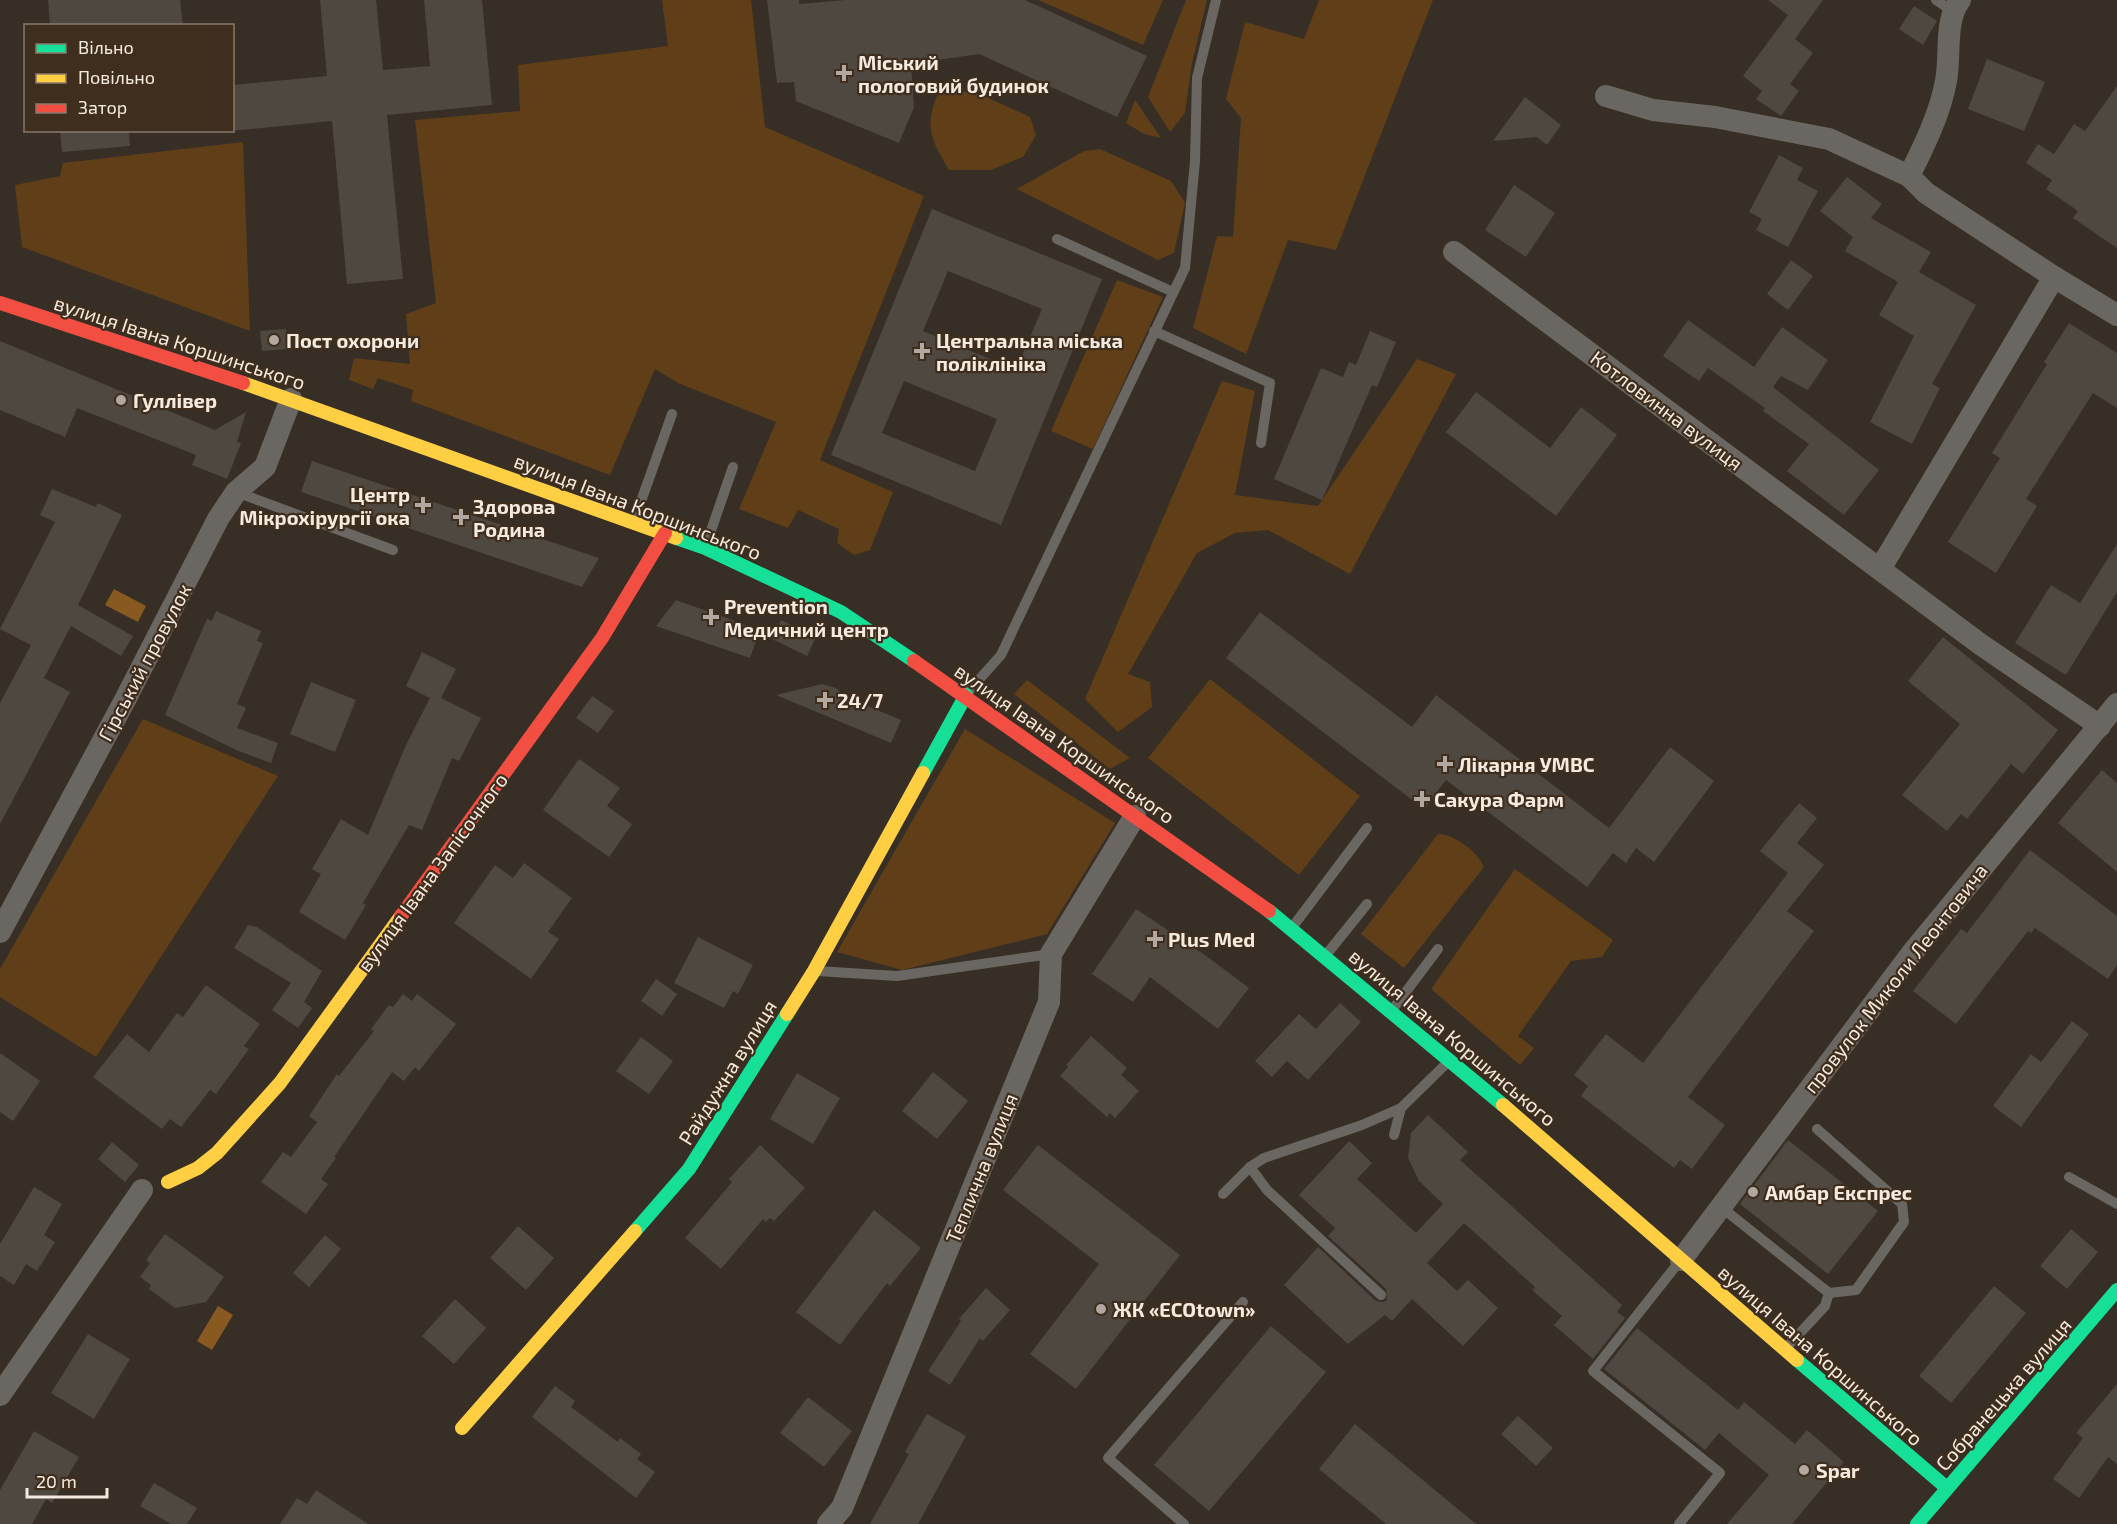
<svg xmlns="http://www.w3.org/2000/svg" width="2117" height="1524" font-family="'Exo 2',sans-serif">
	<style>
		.green { fill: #603e18 }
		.water { fill: #885920 }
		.building { fill: #4f4840; fill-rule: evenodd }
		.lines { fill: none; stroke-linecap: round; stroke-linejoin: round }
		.lane { stroke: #6a6661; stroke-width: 10 }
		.street { stroke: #6a6661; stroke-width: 22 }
		.fast { stroke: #16e098; stroke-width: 14 }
		.slow { stroke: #ffcf43; stroke-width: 14 }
		.jam { stroke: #f24e42; stroke-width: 14 }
		.poi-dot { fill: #b2a89f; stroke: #3f2e1d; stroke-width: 2 }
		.labels { text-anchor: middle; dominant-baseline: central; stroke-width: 4.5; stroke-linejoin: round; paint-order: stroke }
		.poi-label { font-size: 20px; font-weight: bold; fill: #f5eae0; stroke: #3f2e1d; text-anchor: start }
		.street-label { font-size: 20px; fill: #f5eae0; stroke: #3f2e1d }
	</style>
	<rect width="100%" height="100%" fill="#372e25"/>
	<g class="green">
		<path d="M662,0H751L765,127L924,196L820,460L893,492L870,550L854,555L837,543L839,529L798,510L788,528L739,509L776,422L678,383L655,369L610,475L411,401L413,390L378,378L373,389L349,380L354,358L410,364L406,314L436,303L415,120L520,111L518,65L668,46Z"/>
		<path d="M1038,0H1163L1143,45Z"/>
		<path d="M1186,0H1207L1192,63L1185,113L1170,132L1148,97Z"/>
		<path d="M1319,0H1433L1336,250L1288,240L1246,354L1193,328L1217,236L1233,237L1241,118L1226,99L1245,22L1304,39Z"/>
		<path d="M973,91L1030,117L1036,135L1023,157L991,170H949C932,141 923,127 938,94Z"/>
		<path d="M1135,100L1161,138L1144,134L1126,123Z"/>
		<path d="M243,142L250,331L22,247L15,185L60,176L63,163Z"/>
		<path d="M1100,149L1171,181L1185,203L1174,253L1158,260L1017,189L1084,151Z"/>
		<path d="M1117,280L1163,297L1093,449L1051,431Z"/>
		<path d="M1417,359L1456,374L1350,574L1268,530L1235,533L1197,553L1128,674L1150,682L1152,707L1118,732L1085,699L1222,381L1255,391L1235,495L1318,506Z"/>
		<path d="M1210,679L1360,796L1299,875L1148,758Z"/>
		<path d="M1027,680L1130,758L1110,769L1014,694Z"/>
		<path d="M143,719L278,776L96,1057L0,997V969Z"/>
		<path d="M965,729L1115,823L1047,934L902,970L837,952Z"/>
		<path d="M1438,834C1454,834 1478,852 1484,867L1404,968L1361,934Z"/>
		<path d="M1515,869L1613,940L1602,957L1571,961L1518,1036L1534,1048L1520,1065L1431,989Z"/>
	</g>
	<g class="water">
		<path d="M114,589L146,606L138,622L105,605Z"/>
		<path d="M218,1306L233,1315L212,1350L197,1341Z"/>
	</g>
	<g class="building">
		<path d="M48,0H180L183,26H50Z"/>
		<path d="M320,0H376L383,70L430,66L424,0H482L492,105L387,115L403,279L347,284L332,121L232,131V85L327,76Z"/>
		<path d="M767,0H799V4L846,0H1025L1147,56L1117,117L979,54L911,64L914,107L899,143L796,101L794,82L777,83Z"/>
		<path d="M1768,0H1823L1795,39L1813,53L1790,84L1799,91L1781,116L1756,99L1762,91L1743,76L1788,15Z"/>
		<path d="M1914,6L1937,21L1923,45L1899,29Z"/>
		<path d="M1987,59L2045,82L2024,131L1968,109Z"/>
		<path d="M2117,86V248L2073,218L2078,211L2046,189L2052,180L2026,163L2038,144L2054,154L2074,124L2085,131Z"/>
		<path d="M1525,97L1561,125L1547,145L1537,137L1493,141Z"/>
		<path d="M60,130H129L130,146L62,152Z"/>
		<path d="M1779,155L1803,168L1797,180L1818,191L1788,247L1756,230L1762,219L1749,212Z"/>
		<path d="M1847,177L1882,204L1871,218L1931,252L1919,272L1976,305L1932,384L1940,388L1912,444L1870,422L1914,336L1879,315L1898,282L1845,251L1853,237L1820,211Z"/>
		<path d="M1514,185L1555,213L1526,257L1485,230Z"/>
		<path d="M932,209L1102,279L1001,525L831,455ZM948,271L1042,309L1016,370L923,331ZM904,381L997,419L975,471L882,433Z"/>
		<path d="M1791,260L1813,276L1788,310L1767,294Z"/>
		<path d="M1688,320L1754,367L1782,327L1828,360L1808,390L1781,376L1773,387L1879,470L1844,515L1787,471L1809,444L1763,411L1765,408L1708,368L1699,381L1663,356Z"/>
		<path d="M2069,323L2117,353V408L2093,393L2026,499L2037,506L1996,573L1948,542L2000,458L1992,453L2047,364L2044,362Z"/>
		<path d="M286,329L288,349L262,351L260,331Z"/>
		<path d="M1370,331L1396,342L1377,387L1372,385L1322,500L1274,479L1321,368L1343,377L1349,362L1356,365Z"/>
		<path d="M0,341L215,430L246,412L237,442L241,443L227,479L192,465L196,455L77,408L65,437L0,410Z"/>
		<path d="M1476,392L1550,448L1581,407L1617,435L1556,516L1446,432Z"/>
		<path d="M312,461L407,493L599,558L582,587L491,556L301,492Z"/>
		<path d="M52,489L96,507L98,503L122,515L78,605L133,636L121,656L71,626L44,678L70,692L0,824V703L31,645L0,629L55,522L40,515Z"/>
		<path d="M2117,544V592L2066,675L2015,643L2051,585L2080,603Z"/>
		<path d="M676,600L760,630L750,658L656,626Z"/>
		<path d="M216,611L261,631L257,641L263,643L237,704L246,708L237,728L278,743L271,763L236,750L165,715L207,619L212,621Z"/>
		<path d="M1260,612L1412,727L1436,695L1609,828L1670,747L1714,781L1654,862L1636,848L1626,863L1613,853L1587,887L1446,780L1424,809L1226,658Z"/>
		<path d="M781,620L816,637L807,656L772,639Z"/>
		<path d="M1943,637L2058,730L2023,774L2011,764L1967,819L1961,814L1947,831L1902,795L1960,724L1908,681Z"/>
		<path d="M422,652L456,669L441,698L481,718L459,761L452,758L422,830L409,825L363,903L366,905L345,940L299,912L321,874L312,869L341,819L368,835L406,745L430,698L406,686Z"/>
		<path d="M311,682L356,700L335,752L290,734Z"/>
		<path d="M822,684L836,688L846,697L901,720L891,743L776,695Z"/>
		<path d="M592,696L614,711L598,733L576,718Z"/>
		<path d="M579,759L620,788L607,806L632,824L609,857L543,810Z"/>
		<path d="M2102,770L2117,783V872L2058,823Z"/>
		<path d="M1799,803L1817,818L1797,843L1824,865L1787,911L1814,931L1688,1097L1725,1125L1692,1169L1680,1160L1674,1168L1581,1096L1588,1086L1574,1075L1606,1034L1643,1063L1788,873L1760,851Z"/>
		<path d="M2030,850L2117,916V965L2108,979L2035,928L2031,933L2028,931L1956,1024L1913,991L1961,929L1967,933Z"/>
		<path d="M524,863L572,898L548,932L559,939L531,979L454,923L495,865L513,878Z"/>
		<path d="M1136,909L1205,955L1249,988L1218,1029L1150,977L1133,1002L1092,974Z"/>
		<path d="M248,925L257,927L322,971L304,1002L312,1008L298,1028L272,1010L291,983L234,948Z"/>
		<path d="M698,937L753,965L738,994L733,991L724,1008L674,983Z"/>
		<path d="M656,979L677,994L662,1016L641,1001Z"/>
		<path d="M206,985L260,1024L244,1046L249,1049L216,1094L210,1090L181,1127L170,1119L162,1129L93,1077L127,1034L149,1052L177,1013L183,1017Z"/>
		<path d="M403,994L412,1001L417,994L456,1024L419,1071L415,1067L404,1081L392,1072L334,1157L336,1158L321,1179L328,1184L306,1214L261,1182L283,1152L291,1157L317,1122L309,1116L337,1074L339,1076L374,1031L371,1029L389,1005L393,1007Z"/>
		<path d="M1340,1003L1361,1022L1308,1080L1287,1061L1272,1077L1255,1061L1299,1014L1316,1029Z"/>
		<path d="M2072,1021L2089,1034L2021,1127L1993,1106L2031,1054L2041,1062Z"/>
		<path d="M1091,1036L1127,1068L1121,1075L1139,1091L1115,1118L1110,1113L1107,1117L1060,1076L1068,1067L1066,1065Z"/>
		<path d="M641,1037L673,1061L649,1094L616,1071Z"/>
		<path d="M0,1053L40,1081L13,1121L0,1112Z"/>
		<path d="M933,1072L968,1101L937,1139L902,1111Z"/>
		<path d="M797,1073L840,1098L813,1144L770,1119Z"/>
		<path d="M1428,1115L1468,1152L1460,1160L1622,1305L1617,1312L1625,1318L1593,1359L1554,1325L1562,1316L1532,1290L1535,1287L1464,1223L1427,1263L1457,1291L1468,1280L1498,1308L1463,1346L1412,1299L1392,1321L1385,1315L1348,1344L1284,1285L1318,1247L1376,1301L1383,1302L1387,1300L1386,1289L1328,1236L1335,1228L1299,1195L1349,1141L1372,1163L1357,1179L1416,1233L1443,1204L1419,1181L1408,1158L1411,1133Z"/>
		<path d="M1788,1140L1878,1211L1828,1274L1740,1204Z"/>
		<path d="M112,1142L139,1165L125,1182L98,1159Z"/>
		<path d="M760,1145L805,1188L774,1221L770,1218L766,1222L763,1219L721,1269L685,1238L732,1182L729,1179Z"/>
		<path d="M1038,1145L1180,1255L1076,1389L1030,1354L1099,1264L1003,1190Z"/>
		<path d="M34,1187L62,1204L44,1235L55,1242L37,1271L26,1264L14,1285L0,1276V1244Z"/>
		<path d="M874,1210L921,1248L890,1286L887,1283L840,1345L796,1312Z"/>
		<path d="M518,1226L554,1258L526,1290L490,1258Z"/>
		<path d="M2071,1229L2098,1252L2067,1289L2040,1266Z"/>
		<path d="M165,1234L224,1277L206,1302L175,1308L149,1289L151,1285L140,1277L150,1263L146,1260Z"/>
		<path d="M325,1235L341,1249L309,1287L293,1273Z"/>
		<path d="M1994,1286L2026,1313L1951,1403L1919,1376Z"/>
		<path d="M986,1288L1010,1310L983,1341L980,1338L950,1385L928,1371L961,1321L959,1319Z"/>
		<path d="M455,1299L486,1328L454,1364L422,1336Z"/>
		<path d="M1271,1326L1326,1372L1209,1511L1154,1465Z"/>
		<path d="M1637,1328L1738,1410L1744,1402L1795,1444L1807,1430L1844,1462L1792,1524H1727L1769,1475L1719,1433L1705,1450L1604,1369Z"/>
		<path d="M88,1334L130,1359L94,1419L51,1393Z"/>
		<path d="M2117,1384V1464L2108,1457L2079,1498L2053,1479L2083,1438L2076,1433Z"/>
		<path d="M555,1386L575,1401L571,1407L618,1442L620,1438L641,1454L637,1459L655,1472L636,1498L532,1417Z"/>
		<path d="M808,1397L852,1431L824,1467L780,1433Z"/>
		<path d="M927,1414L966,1436L918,1524H870L909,1454L905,1452Z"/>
		<path d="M1518,1416L1553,1448L1536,1466L1501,1434Z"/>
		<path d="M1355,1424L1476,1524H1386L1319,1469Z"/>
		<path d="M34,1431L79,1457L52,1503L46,1499L32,1524H0V1490Z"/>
		<path d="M154,1483L197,1508L187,1524H171L140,1506Z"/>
		<path d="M316,1490L368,1524H280L297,1498L307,1504Z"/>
	</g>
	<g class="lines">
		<g class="lane">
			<path d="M1936,0L1952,11"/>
			<path d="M1057,239L1173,292"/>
			<path d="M1154,331L1270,383L1261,443"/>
			<path d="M236,492L393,550"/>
			<path d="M634,521L672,414"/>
			<path d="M706,545L733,467"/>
			<path d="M968,692L1001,655L1185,268L1195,161L1197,78L1216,0"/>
			<path d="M1294,925L1367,828"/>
			<path d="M1326,955L1367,904"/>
			<path d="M817,971L897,976L1051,954"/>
			<path d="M1393,1009L1438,949"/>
			<path d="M1817,1129L1902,1204L1904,1222L1856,1290L1829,1293"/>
			<path d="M1394,1135L1401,1108"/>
			<path d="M1250,1167L1267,1190L1381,1295"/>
			<path d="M2069,1177L2117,1204"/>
			<path d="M1223,1194L1250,1167L1264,1158L1362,1125L1401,1108L1450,1060"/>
			<path d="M1721,1207L1829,1293L1825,1306L1786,1348"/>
			<path d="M1679,1262L1593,1371L1720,1473L1679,1524"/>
			<path d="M1184,1524L1108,1458L1243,1302"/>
		</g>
		<g class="street">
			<path d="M1606,96L1653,110L1715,117L1829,139L1909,176L1926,193L2054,277L2117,315"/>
			<path d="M1909,176C1924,146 1940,114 1946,81C1951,55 1944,21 1960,0"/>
			<path d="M1454,252L1980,644L2100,726"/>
			<path d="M1880,569L2054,277"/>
			<path d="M0,932L125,700L218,519L236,492L265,467L291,399"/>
			<path d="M1681,1260L1912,953L2117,704"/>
			<path d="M0,1395L142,1190"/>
			<path d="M828,1524L842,1508L1049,1002L1051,954L1135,816"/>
		</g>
		<g class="fast">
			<path d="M676,538L705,548L841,612L914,661"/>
			<path d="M923,773L966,695"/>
			<path d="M1269,911L1503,1105"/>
			<path d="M635,1231L689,1169L787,1014"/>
			<path d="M1797,1360L1947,1488"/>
			<path d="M1917,1524L2117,1290"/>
		</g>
		<g class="slow">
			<path d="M243,383L676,538"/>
			<path d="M787,1014L814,971L923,773"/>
			<path d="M1503,1105L1797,1360"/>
			<path d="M168,1182L198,1168L217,1153L280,1083L401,916"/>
			<path d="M462,1428L635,1231"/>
		</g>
		<g class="jam">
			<path d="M0,303L243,383"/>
			<path d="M914,661L1269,911"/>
			<path d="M401,916L602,638L665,533"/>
		</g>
	</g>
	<g class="poi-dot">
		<path d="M841 64h6v6h6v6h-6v6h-6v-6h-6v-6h6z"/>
		<circle cx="274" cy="340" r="6"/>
		<path d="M919 342h6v6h6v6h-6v6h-6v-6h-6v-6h6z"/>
		<circle cx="121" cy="400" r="6"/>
		<path d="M420 496h6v6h6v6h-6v6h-6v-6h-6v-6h6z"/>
		<path d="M458 508h6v6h6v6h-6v6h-6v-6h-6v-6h6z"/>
		<path d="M708 608h6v6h6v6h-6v6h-6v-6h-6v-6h6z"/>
		<path d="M822 691h6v6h6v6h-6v6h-6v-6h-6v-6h6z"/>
		<path d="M1442 755h6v6h6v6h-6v6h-6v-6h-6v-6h6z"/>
		<path d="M1419 790h6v6h6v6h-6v6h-6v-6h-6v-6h6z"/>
		<path d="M1152 930h6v6h6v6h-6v6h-6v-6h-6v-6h6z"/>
		<circle cx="1753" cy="1192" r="6"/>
		<circle cx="1101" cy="1309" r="6"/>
		<circle cx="1804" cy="1470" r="6"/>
	</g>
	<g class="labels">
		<g class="poi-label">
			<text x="858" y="62">Міський<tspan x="858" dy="23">пологовий будинок</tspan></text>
			<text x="286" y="340">Пост охорони</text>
			<text x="936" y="340">Центральна міська<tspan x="936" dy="23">поліклініка</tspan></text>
			<text x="133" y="400">Гуллівер</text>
			<text x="410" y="494" text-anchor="end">Центр<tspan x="410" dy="23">Мікрохірургії ока</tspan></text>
			<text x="473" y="506">Здорова<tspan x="473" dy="23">Родина</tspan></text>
			<text x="724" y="606">Prevention<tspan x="724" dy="23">Медичний центр</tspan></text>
			<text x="837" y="700">24/7</text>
			<text x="1458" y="764">Лікарня УМВС</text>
			<text x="1434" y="799">Сакура Фарм</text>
			<text x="1168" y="939">Plus Med</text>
			<text x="1765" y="1192">Амбар Експрес</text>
			<text x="1113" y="1309">ЖК «ECOtown»</text>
			<text x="1816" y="1470">Spar</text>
		</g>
		<g class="street-label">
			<text transform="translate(180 342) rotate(18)">вулиця Івана Коршинського</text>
			<text transform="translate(1667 410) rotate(37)">Котловинна вулиця</text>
			<text transform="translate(638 506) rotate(21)">вулиця Івана Коршинського</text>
			<text transform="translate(144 662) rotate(-62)">Гірський провулок</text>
			<text transform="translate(1065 743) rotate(35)">вулиця Івана Коршинського</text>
			<text transform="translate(432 872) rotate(-54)">вулиця Івана Запісочного</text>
			<text transform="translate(1895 978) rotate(-52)">провулок Миколи Леонтовича</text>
			<text transform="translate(1453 1037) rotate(40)">вулиця Івана Коршинського</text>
			<text transform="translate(727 1072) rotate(-58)">Райдужна вулиця</text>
			<text transform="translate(981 1168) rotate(-68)">Теплична вулиця</text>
			<text transform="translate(1821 1355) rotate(41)">вулиця Івана Коршинського</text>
			<text transform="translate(2003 1394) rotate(-49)">Собранецька вулиця</text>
		</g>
	</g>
	<rect x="24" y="24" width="210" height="108" fill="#3f2e1d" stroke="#88796b" stroke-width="1.5"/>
	<rect x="36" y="44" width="30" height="9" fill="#16e098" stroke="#88796b" stroke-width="1.5"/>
	<text x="78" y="54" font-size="18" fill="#f5eae0">Вільно</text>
	<rect x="36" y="74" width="30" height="9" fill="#ffcf43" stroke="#88796b" stroke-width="1.5"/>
	<text x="78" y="84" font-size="18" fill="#f5eae0">Повільно</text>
	<rect x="36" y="104" width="30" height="9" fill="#f24e42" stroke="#88796b" stroke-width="1.5"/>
	<text x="78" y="114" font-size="18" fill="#f5eae0">Затор</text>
	<path d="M27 1488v9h80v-9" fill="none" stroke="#f5eae0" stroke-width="3"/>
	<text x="36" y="1488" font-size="18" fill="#f5eae0" stroke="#3f2e1d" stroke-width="4.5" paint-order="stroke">20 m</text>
</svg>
